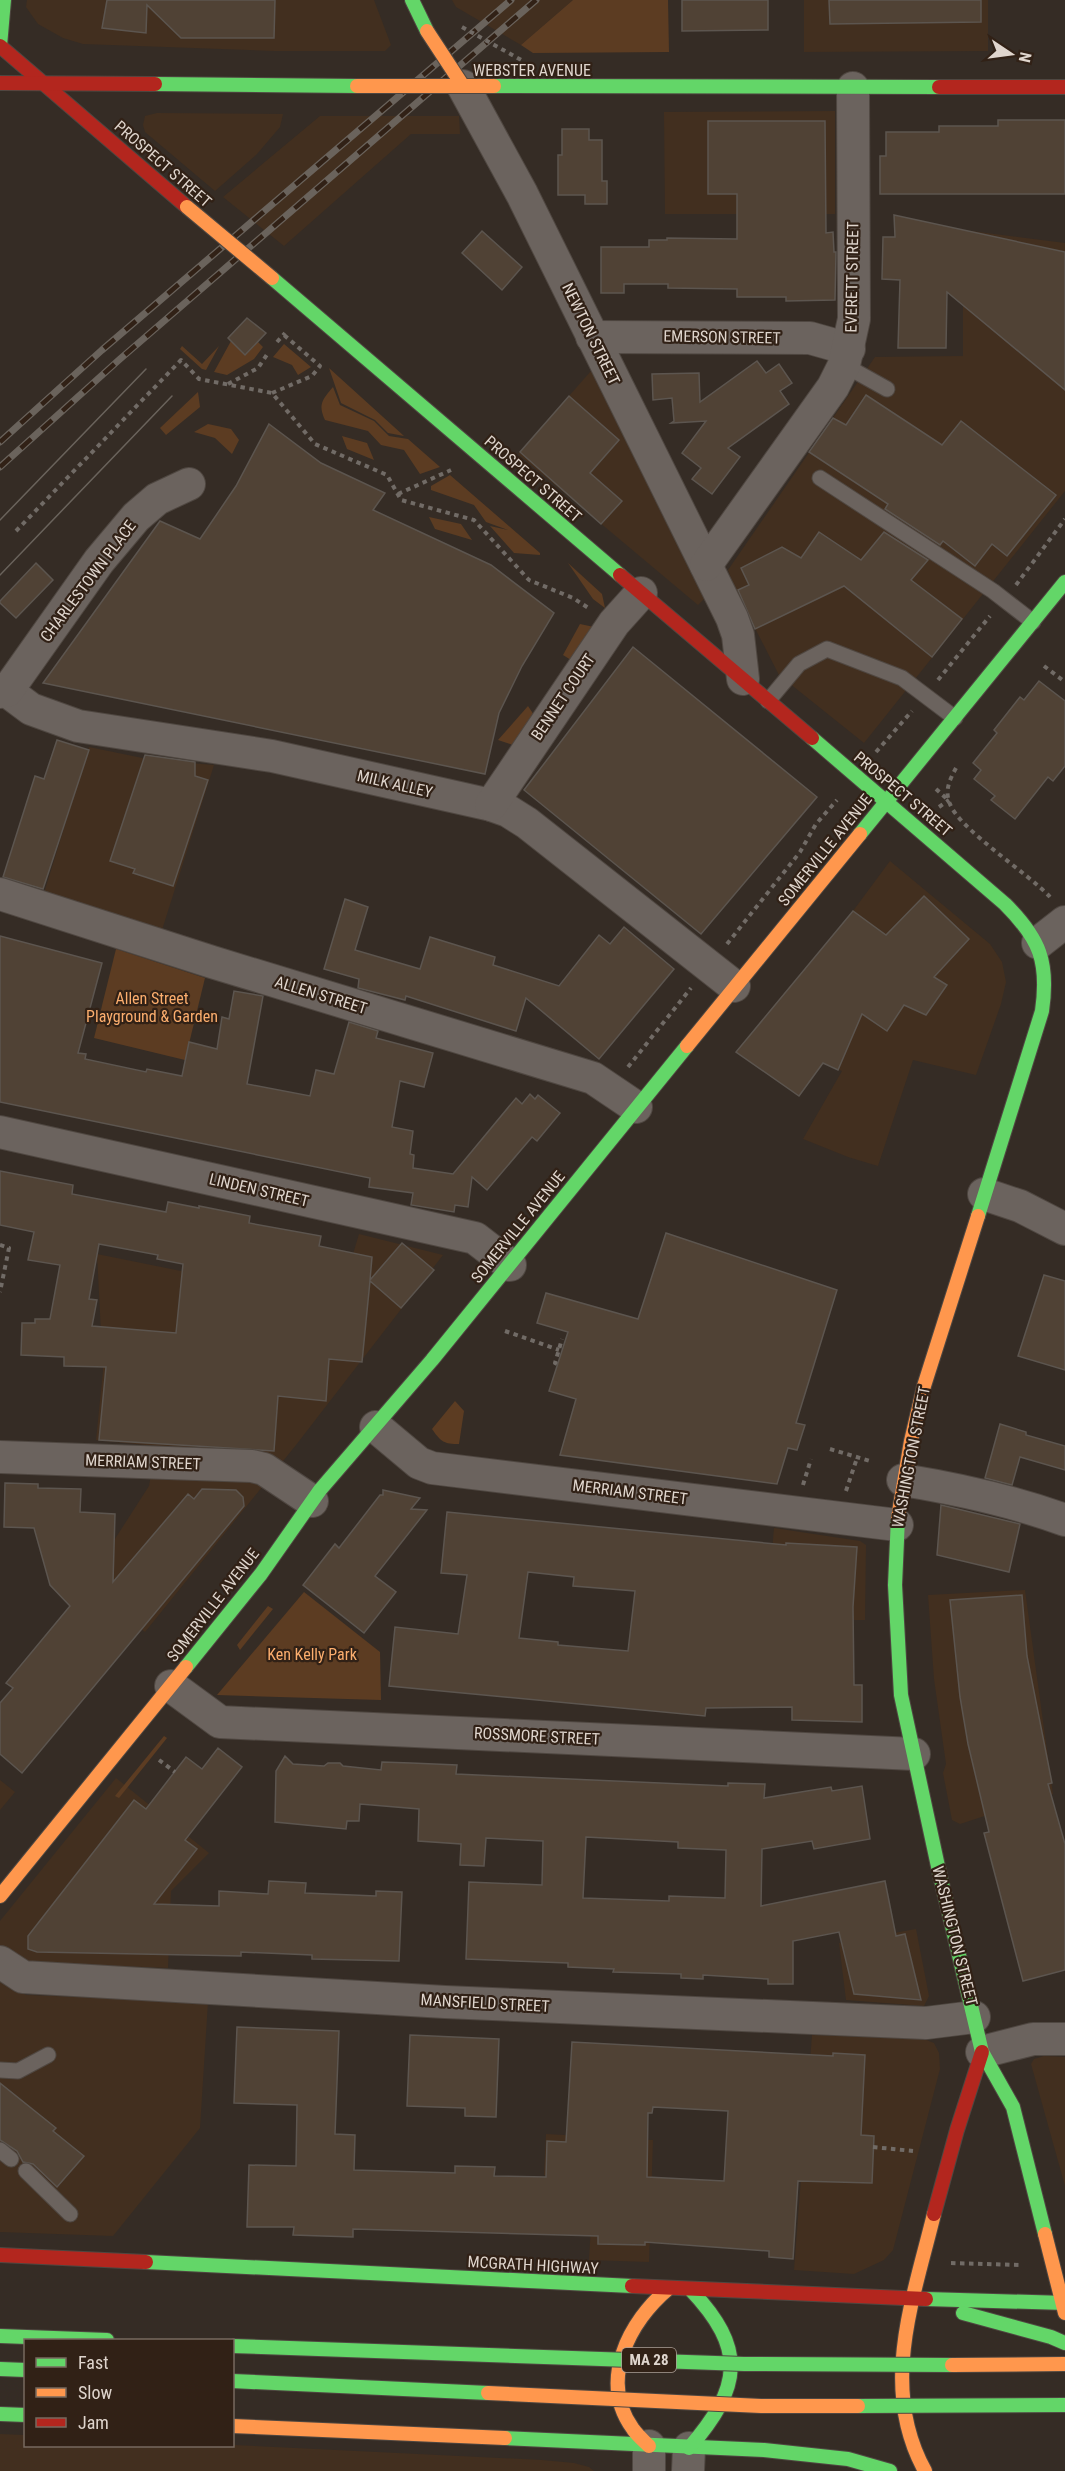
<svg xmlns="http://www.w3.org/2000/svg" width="1065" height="2471" font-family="'Roboto Condensed',sans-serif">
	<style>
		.built { fill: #422f1f }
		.green { fill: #5c3c22 }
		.building { fill: #504235; stroke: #5c554f; stroke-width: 1.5; fill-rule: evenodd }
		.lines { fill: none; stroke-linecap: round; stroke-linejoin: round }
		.lane-casing { stroke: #4f4741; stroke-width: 17 }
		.street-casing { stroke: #4f4741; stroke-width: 34 }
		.fast-casing { stroke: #4f4741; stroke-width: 16 }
		.slow-casing { stroke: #4f4741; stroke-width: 16 }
		.jam-casing { stroke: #4f4741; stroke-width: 16 }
		.path { stroke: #716b66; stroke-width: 4; stroke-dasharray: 4.5 4.5; stroke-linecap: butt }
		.lane { stroke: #6b635e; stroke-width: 15 }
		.street { stroke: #6b635e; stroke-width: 32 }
		.fast { stroke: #63d668; stroke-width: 14 }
		.slow { stroke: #ff974d; stroke-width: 14 }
		.jam { stroke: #b3261e; stroke-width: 14 }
		.tram { stroke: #6a635c; stroke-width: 1.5 }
		.rail-casing { stroke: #6a635c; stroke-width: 7 }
		.rail { stroke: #312116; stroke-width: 4.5; stroke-dasharray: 14; stroke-linecap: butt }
		.fast-bridge-casing { stroke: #4f4741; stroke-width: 16; stroke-linecap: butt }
		.slow-bridge-casing { stroke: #4f4741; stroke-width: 16; stroke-linecap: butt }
		.path-bridge { stroke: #716b66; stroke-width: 4; stroke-dasharray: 4.5 4.5; stroke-linecap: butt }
		.fast-bridge { stroke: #63d668; stroke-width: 14 }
		.slow-bridge { stroke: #ff974d; stroke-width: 14 }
		.labels { text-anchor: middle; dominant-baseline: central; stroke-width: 4.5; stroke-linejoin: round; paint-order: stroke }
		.shield { fill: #312116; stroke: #ab9f96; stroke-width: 1.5 }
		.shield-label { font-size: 15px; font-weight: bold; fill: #dfd5cd }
		.street-label { font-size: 16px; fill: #dfd5cd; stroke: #312116 }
		.park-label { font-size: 16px; fill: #fcae6e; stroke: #312116 }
	</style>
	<rect width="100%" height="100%" fill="#352c25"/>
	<g class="built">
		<path d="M27,0H374L391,45L385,51H275L83,44L63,38L38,24L26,7Z"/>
		<path d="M452,0H573L521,45L456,7Z"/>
		<path d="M804,0H988V51L804,52Z"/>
		<path d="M835,111V214H665L664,112Z"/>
		<path d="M157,113L283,114L280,127L257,154L215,191L145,132L143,125L145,116Z"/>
		<path d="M320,116H459L460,134H411L284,246L223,197Z"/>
		<path d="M963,230L1065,243V491L864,743L779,675L736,591L728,570L875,357L963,356Z"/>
		<path d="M591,371L704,599L698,605L518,454Z"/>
		<path d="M89,747L152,760L214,765L162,930L44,893Z"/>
		<path d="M890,861L990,944L1002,962L1006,982L1001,1004L976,1075L913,1060L878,1166L848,1157L803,1139L842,1071L789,1048L760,1022L853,911Z"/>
		<path d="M359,1234L443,1255L296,1445L145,1632L86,1584L149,1486L156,1446L96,1440L103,1371L97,1254L181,1271L341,1294Z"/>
		<path d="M774,1528L860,1541L866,1545L865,1620H766Z"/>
		<path d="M1025,1590L1053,1794L960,1824L952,1820L943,1773L946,1764L934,1679L928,1595Z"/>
		<path d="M116,1778L209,1853L171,1891L168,1968L44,1963L31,1967L0,1948V1921Z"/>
		<path d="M0,1780L15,1792L0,1810Z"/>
		<path d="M916,1929L929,1996L924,2006L846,2000L839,1943Z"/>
		<path d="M0,1978L26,1995L208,2002L200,2128L113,2236L0,2232Z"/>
		<path d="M812,2035L924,2039L934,2043L939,2053L940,2069L893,2250L884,2260L854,2274L794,2270Z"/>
		<path d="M1044,2056L1065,2057V2186L1031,2064L1034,2059Z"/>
		<path d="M546,2134L653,2140L649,2262L589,2260L594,2176L544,2175Z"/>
		<path d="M0,2434L25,2435L26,2446L233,2445L542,2460L574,2463L589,2467L594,2471H0Z"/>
	</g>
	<g class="green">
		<path d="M573,0H668L669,52L533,53L521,45Z"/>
		<path d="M231,341L245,355L258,342L263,347L254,359L227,375L214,372Z"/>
		<path d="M284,344L311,367L298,375L292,365L273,357Z"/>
		<path d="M182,346L202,364L219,346L206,370L202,369L180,349Z"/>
		<path d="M329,368L404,436L388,433L375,420L341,403Z"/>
		<path d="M333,387L340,405L374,421L389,436L408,439L440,467L420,474L404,450L381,445L368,431L325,420C318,404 322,400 333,387Z"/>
		<path d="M198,392L200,407L166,435L160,428Z"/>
		<path d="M208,424L231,429L239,440L232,454L215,438L194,432Z"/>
		<path d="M342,436L367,443L374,460L347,449Z"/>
		<path d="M450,475L540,553V555L514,553L490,526L508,530L486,522L474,505L431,490V486Z"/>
		<path d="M429,517L461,524L472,540L435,529Z"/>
		<path d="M568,563L602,594L605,608L593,599Z"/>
		<path d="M580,624L594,627L571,660L563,655Z"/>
		<path d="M528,706L534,715L513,745L498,740Z"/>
		<path d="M116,949L205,978L185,1060L94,1038Z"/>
		<path d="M455,1401L464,1411L459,1444C444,1444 441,1442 432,1429Z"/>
		<path d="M304,1592L380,1652L381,1700L217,1695Z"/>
		<path d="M268,1606L273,1609L240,1650L237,1645Z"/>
		<path d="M164,1736L167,1738L119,1798L115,1796Z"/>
	</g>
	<g class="building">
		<path d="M107,0H275L274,38H181L147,5L146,33L102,28Z"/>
		<path d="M682,0H768V30L682,31Z"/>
		<path d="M829,0H981V22L830,24Z"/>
		<path d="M998,120H1065V194H880V156H886V132H939V126H998Z"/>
		<path d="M708,121H825L826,233L833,232L834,252H836L835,300L786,301V297H737V289L668,288V284H624V293H601V247H649V240H667V238L737,239V194H708Z"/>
		<path d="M562,129H589V140H602V181H607V204H585V195H558V155H562Z"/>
		<path d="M894,215L1065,252V390L947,292L946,348H898L900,280L882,279L883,237H895Z"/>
		<path d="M482,231L522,267L502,290L462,253Z"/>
		<path d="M247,318L266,333L245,355L228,338Z"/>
		<path d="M757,361L766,373L779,364L792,383L780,391L789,404L728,448L740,457L712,494L692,479L701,468L682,453L706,421L671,423L674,421L672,398L653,400L652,374L699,373L700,402Z"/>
		<path d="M866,395L942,445L961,421L1056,495L1007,556L992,544L975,566L943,541L940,545L885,509L888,504L809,452L833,418L846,425Z"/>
		<path d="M569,396L619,440L590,473L622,501L601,524L520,452Z"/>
		<path d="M269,424L321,463L385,493L373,510L491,565L554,613L522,666L499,713L485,774L43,683L160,521L200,539L236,486Z"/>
		<path d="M819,532L861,560L884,532L928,560L911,580L962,619L932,657L844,586L755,629L738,590L749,585L741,568L782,547L801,558Z"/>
		<path d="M36,563L53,580L16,618L0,603V601Z"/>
		<path d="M633,647L817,797L701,934L524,790Z"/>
		<path d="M1039,681L1065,701V766L1053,781L1048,777L1015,819L991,800L995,796L974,779L981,770L973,763L997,733L994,730L1020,697L1024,700Z"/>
		<path d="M57,740L89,750L43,889L3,877L35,776L44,779Z"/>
		<path d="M145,755L195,762V776L208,780L173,886L133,873L135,869L110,861Z"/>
		<path d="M924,896L969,939L934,977L947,985L926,1015L904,1005L887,1031L862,1014L838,1070L823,1063L799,1096L736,1052L853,911L886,935Z"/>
		<path d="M345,899L368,907L355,950L420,969L430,937L495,957L493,965L559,986L599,935L610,944L624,927L674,969L599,1059L526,998L516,1031L406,996L405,1000L358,988L359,979L324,969Z"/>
		<path d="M0,936L102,963L78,1053L86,1054L85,1059L146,1072L147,1069L182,1076L189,1042L217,1049L222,1017L229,1019L234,991L263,996L247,1084L310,1096L316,1070L334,1074L349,1022L378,1031L376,1038L433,1053L424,1087L400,1081L392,1127L413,1131L410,1154L414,1155L413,1168L453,1174L516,1098L522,1104L530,1094L535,1099L538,1095L560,1113L537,1141L532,1137L487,1190L472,1177L468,1207L455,1205L454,1212L411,1205L413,1193L369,1187L370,1178L0,1102Z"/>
		<path d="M0,1171L73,1185L72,1194L166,1212L168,1202L199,1208V1206L250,1216L249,1223L321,1236L319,1246L372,1257L370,1280L402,1243L434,1270L401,1308L370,1281L362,1362L329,1359L326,1401L278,1396L274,1451L99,1440L106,1367L64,1366V1357L21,1355L22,1323H35V1319H50L60,1265L28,1260L34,1232L0,1225ZM99,1244L158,1255L157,1259L183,1264L176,1333L92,1326L97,1300L89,1299Z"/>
		<path d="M666,1233L837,1290L796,1423L805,1425L797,1450L788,1448L777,1484L560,1455L576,1399L549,1391L568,1332L537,1323L546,1293L638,1319Z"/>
		<path d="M1044,1275L1065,1281V1370L1018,1356Z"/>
		<path d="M1000,1424L1026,1432V1435L1065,1446V1470L1020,1457L1012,1485L985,1478Z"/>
		<path d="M5,1483L38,1484V1488L81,1489L80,1512L115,1514L113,1582L188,1494L194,1499L202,1489L236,1490L243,1497L244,1506L22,1773L0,1754V1703L13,1688L6,1683L70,1606L50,1585L34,1528L4,1527Z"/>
		<path d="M383,1490L420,1498L411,1509L427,1510L375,1576L396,1592L364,1633L303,1585L335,1544L339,1548L380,1495H383Z"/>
		<path d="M941,1505L1020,1524L1009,1572L937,1555Z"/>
		<path d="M447,1512L786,1545V1543L857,1547L853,1607L854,1685H862V1722L792,1720V1707L706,1708L705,1716L389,1686L395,1627L458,1634L467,1575L441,1573ZM528,1572L574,1577L573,1586L635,1591L628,1651L558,1645V1642L519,1638Z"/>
		<path d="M1022,1595L1027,1656L1052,1783L1048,1784L1065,1844V1970L1023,1981L984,1833L989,1832L968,1744L960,1697L950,1600Z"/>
		<path d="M218,1748L242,1767L185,1840L197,1849L154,1904L219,1906V1891L268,1894L269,1881L306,1883L305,1893L376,1896V1891L402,1892L399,1961L312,1959V1955L241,1952V1956L37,1952L28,1949V1936L134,1800L146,1809L186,1757L202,1769Z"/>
		<path d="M285,1756L293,1764L324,1766L328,1763H340L343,1766L381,1770L382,1762L411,1763L457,1765L456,1774L728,1786V1783L765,1784L764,1798L831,1787L832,1791L862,1786L870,1839L814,1849L812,1841L762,1849L761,1906L885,1881L896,1936L905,1934L921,2000L854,1994L839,1932L793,1941V1984H768V1979L703,1975V1979L681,1978V1974L613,1972L614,1969L568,1967V1963L466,1959L469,1882L542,1885L543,1841L486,1838L484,1866L460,1865L461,1844L418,1841L419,1809L360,1804L359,1821H347L346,1829L275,1822L276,1771ZM586,1837L678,1842V1848L726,1850L725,1898L669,1896V1901L583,1898Z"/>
		<path d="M237,2027L339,2031L335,2134L355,2135L354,2170L455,2173V2166L495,2167L494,2176L546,2177L547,2141L566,2142L572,2042L833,2056V2053L865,2055L861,2135L874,2136L872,2183L798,2181L793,2259L769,2257V2251L645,2242V2245L598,2244V2236L353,2229V2237L293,2235L294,2227H247L249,2165L296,2166L297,2105L234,2103ZM653,2107L728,2111L724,2181L647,2177L648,2113H652Z"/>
		<path d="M410,2035L499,2039L496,2117L465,2116V2108L407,2106Z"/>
		<path d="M0,2083L56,2128L53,2131L84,2156L57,2187L33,2164L23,2162L17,2151L0,2140Z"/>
	</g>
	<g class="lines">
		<g class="lane-casing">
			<g id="lane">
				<path d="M844,365L887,389"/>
				<path d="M820,478L993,591L1033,622"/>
				<path d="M768,701L799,664L827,649L902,678L955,718"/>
				<path d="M0,2070L18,2071L48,2055"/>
				<path d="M0,2150L11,2159"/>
				<path d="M26,2171L70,2214"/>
			</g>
		</g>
		<g class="street-casing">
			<g id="street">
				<path d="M463,86L522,194L732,618L738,635L743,679"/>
				<path d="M592,337L810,338L849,349"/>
				<path d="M706,565L833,387L844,365L854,319L853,88"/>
				<path d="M7,691L31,709L78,726L272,756L491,805L508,811L527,823L734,986"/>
				<path d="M0,692L7,691L99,561L136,517L157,499L189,484"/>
				<path d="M491,805L614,623L641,593"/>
				<path d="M0,894L212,962L593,1078L636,1107"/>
				<path d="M1038,943L1065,922"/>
				<path d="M0,1132L475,1238L510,1265"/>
				<path d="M984,1194L1020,1206L1065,1229"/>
				<path d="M376,1427L419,1463L432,1468L897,1525"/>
				<path d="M0,1457L252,1466L264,1469L312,1501"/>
				<path d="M903,1480C958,1489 1013,1501 1065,1520"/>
				<path d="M171,1686L220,1722L914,1754"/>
				<path d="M0,1962L23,1977L445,2002L926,2023L974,2017"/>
				<path d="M982,2052L1033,2039H1065"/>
				<path d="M649,2471V2446"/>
				<path d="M688,2471L689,2448"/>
			</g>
		</g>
		<g class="fast-casing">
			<g id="fast">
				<path d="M412,0L427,31"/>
				<path d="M0,46L4,0"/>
				<path d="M155,84L357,86"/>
				<path d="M494,86L939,87"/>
				<path d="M272,278L620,575"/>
				<path d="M812,738L1005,904C1040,939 1049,962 1042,1011L978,1216"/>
				<path d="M860,834L1065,582"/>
				<path d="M898,1518L895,1585L901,1695L939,1871L982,2052L1013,2107L1045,2234"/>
				<path d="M186,1667L261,1574L320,1490L432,1360L687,1046"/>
				<path d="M146,2262L632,2286"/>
				<path d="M926,2299L1065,2303"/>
				<path d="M963,2313L1051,2337L1065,2343"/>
				<path d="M0,2336L107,2340"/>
				<path d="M0,2369L26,2370"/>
				<path d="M232,2381L488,2393"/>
				<path d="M0,2414L26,2415"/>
				<path d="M505,2438L764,2450L848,2459L890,2471"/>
				<path d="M689,2448C742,2387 747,2349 690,2289"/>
			</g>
		</g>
		<g class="slow-casing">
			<g id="slow">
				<path d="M687,1046L860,834"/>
				<path d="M898,1518L911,1441L924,1386L978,1216"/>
				<path d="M0,1896L186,1667"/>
				<path d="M1045,2234L1065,2313"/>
				<path d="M232,2426L505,2438"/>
				<path d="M649,2446C644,2441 637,2435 633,2429C598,2381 629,2321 669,2288"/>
				<path d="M925,2471C879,2388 913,2300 934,2214"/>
			</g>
		</g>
		<g class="jam-casing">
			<g id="jam">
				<path d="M0,46L187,207"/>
				<path d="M0,83L155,84"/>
				<path d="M939,87H1065"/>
				<path d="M620,575L812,738"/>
				<path d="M934,2214L957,2130L982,2052"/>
				<path d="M0,2255L146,2262"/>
				<path d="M632,2286L926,2299"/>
			</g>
		</g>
		<g class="path">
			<path d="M277,342L285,333"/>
			<path d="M228,384L258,368L268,353"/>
			<path d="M272,393L312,376L320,366L284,335"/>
			<path d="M398,494L451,470"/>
			<path d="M16,531L181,360L199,379L272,393L315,444L387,475L401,500L474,520L529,580L573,598L590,609"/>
			<path d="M1016,585L1065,519"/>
			<path d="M1044,666L1065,682"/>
			<path d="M938,680L990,616"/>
			<path d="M876,752L912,711"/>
			<path d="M956,768C950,779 944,791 950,804C959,829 1029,874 1050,897"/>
			<path d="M936,789L948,800"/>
			<path d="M939,807L949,800"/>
			<path d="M727,944L800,852L816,824L837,800"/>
			<path d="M628,1067L691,988"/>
			<path d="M0,1245L9,1248L0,1292"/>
			<path d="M505,1331L559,1350"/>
			<path d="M557,1364L555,1363L562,1339"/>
			<path d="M830,1449L870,1461"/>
			<path d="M803,1485L811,1459"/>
			<path d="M846,1491L857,1458"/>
			<path d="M159,1760L175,1772"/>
			<path d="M873,2147L913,2151"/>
			<path d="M951,2263L1021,2265"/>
		</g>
		<use href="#lane" class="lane"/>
		<use href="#street" class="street"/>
		<use href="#fast" class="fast"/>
		<use href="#slow" class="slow"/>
		<use href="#jam" class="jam"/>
		<g class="tram">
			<path d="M0,520L146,369"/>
			<path d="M0,575L172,396"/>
		</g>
		<g class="rail-casing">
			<g id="rail">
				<path d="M0,442L102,350L511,0"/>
				<path d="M0,467L120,359L536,0"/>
			</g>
		</g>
		<use href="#rail" class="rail"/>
		<g class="fast-bridge-casing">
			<g id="fast-bridge">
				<path d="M232,2346L744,2364L952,2365"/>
				<path d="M858,2406L1065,2405"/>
			</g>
		</g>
		<g class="slow-bridge-casing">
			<g id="slow-bridge">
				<path d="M427,31L463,86"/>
				<path d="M357,86H494"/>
				<path d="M187,207L272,278"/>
				<path d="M952,2365L1065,2364"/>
				<path d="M488,2393L761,2406H858"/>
			</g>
		</g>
		<path class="path-bridge" d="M462,27L523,61"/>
		<use href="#fast-bridge" class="fast-bridge"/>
		<use href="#slow-bridge" class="slow-bridge"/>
	</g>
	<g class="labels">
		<rect class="shield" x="622" y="2348" width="54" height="24" rx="4.5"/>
		<g class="shield-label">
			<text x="649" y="2360">MA 28</text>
		</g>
		<g class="street-label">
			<text x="532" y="70">WEBSTER AVENUE</text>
			<text transform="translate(163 164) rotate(41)">PROSPECT STREET</text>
			<text transform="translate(852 277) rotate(-89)">EVERETT STREET</text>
			<text transform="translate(591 334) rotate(64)">NEWTON STREET</text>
			<text transform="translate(722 337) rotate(1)">EMERSON STREET</text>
			<text transform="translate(533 479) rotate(41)">PROSPECT STREET</text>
			<text transform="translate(88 581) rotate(-53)">CHARLESTOWN PLACE</text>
			<text transform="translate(563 697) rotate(-56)">BENNET COURT</text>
			<text transform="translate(395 784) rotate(13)">MILK ALLEY</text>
			<text transform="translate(903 794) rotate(40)">PROSPECT STREET</text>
			<text transform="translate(825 850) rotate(-51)">SOMERVILLE AVENUE</text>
			<text transform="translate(321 995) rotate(17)">ALLEN STREET</text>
			<text transform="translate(259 1190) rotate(13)">LINDEN STREET</text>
			<text transform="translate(518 1227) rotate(-51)">SOMERVILLE AVENUE</text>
			<text transform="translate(911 1457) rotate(-79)">WASHINGTON STREET</text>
			<text transform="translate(143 1462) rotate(2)">MERRIAM STREET</text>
			<text transform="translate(630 1492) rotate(7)">MERRIAM STREET</text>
			<text transform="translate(213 1605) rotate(-52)">SOMERVILLE AVENUE</text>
			<text transform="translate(537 1736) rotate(3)">ROSSMORE STREET</text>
			<text transform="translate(955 1936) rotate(76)">WASHINGTON STREET</text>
			<text transform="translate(485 2003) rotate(3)">MANSFIELD STREET</text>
			<text transform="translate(533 2265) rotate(3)">MCGRATH HIGHWAY</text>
		</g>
		<g class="park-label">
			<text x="152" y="998">Allen Street<tspan x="152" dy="18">Playground &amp; Garden</tspan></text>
			<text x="312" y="1654">Ken Kelly Park</text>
		</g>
	</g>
	<rect x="24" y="2339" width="210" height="108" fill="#312116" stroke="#77695f" stroke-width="1.5"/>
	<rect x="36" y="2358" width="30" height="9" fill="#63d668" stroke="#77695f" stroke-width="1.5"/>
	<text x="78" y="2369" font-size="18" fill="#dfd5cd">Fast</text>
	<rect x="36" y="2388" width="30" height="9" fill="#ff974d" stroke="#77695f" stroke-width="1.5"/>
	<text x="78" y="2399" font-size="18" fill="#dfd5cd">Slow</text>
	<rect x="36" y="2418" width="30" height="9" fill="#b3261e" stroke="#77695f" stroke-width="1.5"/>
	<text x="78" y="2429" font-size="18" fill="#dfd5cd">Jam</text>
	<g transform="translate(1011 54) rotate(103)" stroke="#312116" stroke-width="4.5" paint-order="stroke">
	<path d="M0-4.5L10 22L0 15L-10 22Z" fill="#dfd5cd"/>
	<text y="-9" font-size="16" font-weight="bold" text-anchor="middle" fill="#dfd5cd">N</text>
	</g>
</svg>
